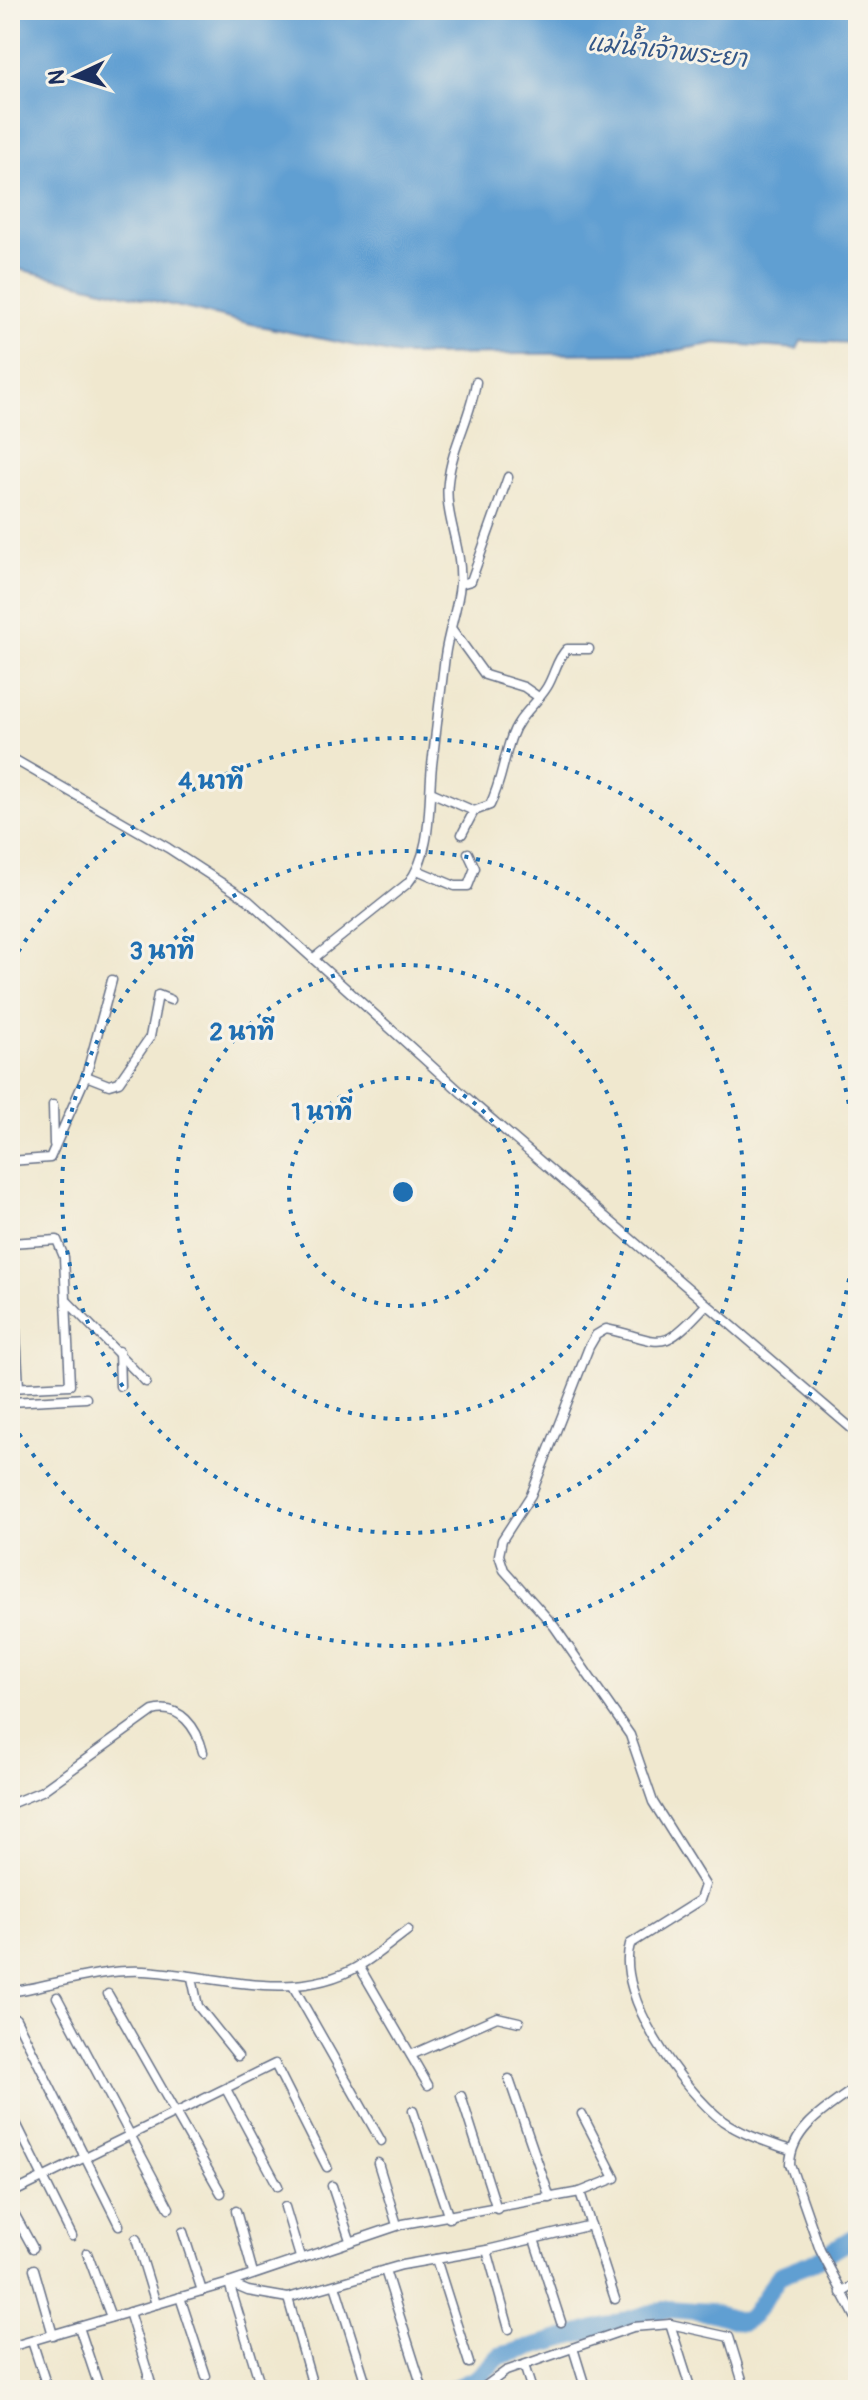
<svg xmlns="http://www.w3.org/2000/svg" width="868" height="2400" font-family="Pangolin,'Playpen Sans Thai',sans-serif">
	<style>
		.water { fill: #609fd2; stroke: #3e6798; stroke-width: 2 }
		.lines { fill: none; stroke-linecap: round; stroke-linejoin: round }
		.river { stroke: #609fd2; stroke-width: 18 }
		.minor-casing { stroke: #667086; stroke-width: 11 }
		.minor { stroke: #fff; stroke-width: 8 }
		.ring { fill: none; stroke: #1f6fb2; stroke-width: 4; stroke-dasharray: 4 8 }
		.labels { text-anchor: middle; dominant-baseline: central; stroke-width: 6; stroke-linejoin: round; paint-order: stroke }
		.water-label { font-size: 24px; font-style: italic; fill: #335687; stroke: #f7f3e8 }
		.centre { fill: #1f6fb2; stroke: #f7f3e8; stroke-width: 4 }
		.ring-label { font-size: 24px; text-anchor: middle; font-weight: bold; fill: #1f6fb2; stroke: #f7f3e8; stroke-width: 6; stroke-linejoin: round; paint-order: stroke }
	</style>
	<rect width="100%" height="100%" fill="#f7f3e8"/>
	<filter id="ink" filterUnits="userSpaceOnUse"><feTurbulence type="fractalNoise" baseFrequency=".0125" numOctaves="2"/><feDisplacementMap in="SourceGraphic" scale="16" xChannelSelector="R" yChannelSelector="G"/><feConvolveMatrix kernelMatrix="1 2 1 2 8 2 1 2 1" color-interpolation-filters="sRGB"/></filter>
	<filter id="wash" filterUnits="userSpaceOnUse"><feTurbulence type="fractalNoise" baseFrequency=".006" numOctaves="4" result="noise"/><feDisplacementMap in="SourceGraphic" scale="32" xChannelSelector="R" yChannelSelector="G"/><feGaussianBlur stdDeviation="1.8" result="paint"/><feColorMatrix in="noise" values="0 0 0 0 0 0 0 0 0 0 0 0 0 0 0 0 0 1.4 0 .05"/><feComposite in="paint" operator="in"/></filter>
	<g filter="url(#wash)">
		<rect width="100%" height="100%" fill="#f0e8cf"/>
		<path class="water" d="M10,10H858V343L801,341L797,349L716,343L662,353L399,355L260,326L10,267Z"/>
		<g class="lines">
			<path class="river" d="M451,2390L476,2379L500,2356L667,2309L709,2312L742,2322L752,2316L780,2275L811,2263L858,2235"/>
		</g>
	</g>
	<g filter="url(#ink)">
		<g class="lines">
			<g class="minor-casing">
				<g id="minor">
					<path d="M460,584L471,581L508,477"/>
					<path d="M451,628L485,675L524,687L537,696"/>
					<path d="M10,757L168,848L248,900L475,1105L858,1434"/>
					<path d="M433,793L474,811L462,834"/>
					<path d="M474,811L490,805C501,783 503,761 511,738C518,716 536,705 547,687C555,674 556,660 567,649H589"/>
					<path d="M417,870L455,886H468L475,868L468,853"/>
					<path d="M314,958L408,883C433,853 428,801 432,765C436,729 441,692 445,656C448,632 458,608 460,584C463,548 444,517 448,482C452,446 471,417 476,382"/>
					<path d="M86,1076L109,1085L119,1082L150,1037L158,995L171,1000"/>
					<path d="M53,1105L54,1144"/>
					<path d="M10,1161L50,1158L86,1076L112,980"/>
					<path d="M10,1230L19,1387"/>
					<path d="M10,1243L57,1240L64,1257L70,1385L10,1388"/>
					<path d="M66,1300L146,1382"/>
					<path d="M705,1306C659,1356 664,1341 606,1329L596,1335L589,1347L531,1495L502,1540L499,1555L504,1570L554,1626L630,1735L653,1802L705,1885L700,1900L630,1944C615,1996 683,2090 723,2121C743,2135 768,2142 790,2150"/>
					<path d="M119,1351L120,1386"/>
					<path d="M10,1402L86,1398"/>
					<path d="M10,1804L42,1791L153,1711C180,1703 197,1728 203,1752"/>
					<path d="M359,1966L428,2085"/>
					<path d="M192,1978L198,2006L238,2056"/>
					<path d="M293,1986L381,2141"/>
					<path d="M10,1992C53,1985 99,1969 143,1971C213,1974 293,2005 359,1966C376,1956 392,1942 408,1930"/>
					<path d="M108,1994L221,2193"/>
					<path d="M57,1997L169,2208"/>
					<path d="M16,2019L119,2225"/>
					<path d="M411,2055L497,2017L519,2022"/>
					<path d="M509,2079L550,2198"/>
					<path d="M858,2086C831,2106 791,2127 790,2164L820,2250L858,2322"/>
					<path d="M226,2089L278,2186"/>
					<path d="M461,2096L497,2209"/>
					<path d="M10,2111L72,2236"/>
					<path d="M413,2111L449,2218"/>
					<path d="M378,2163L397,2225"/>
					<path d="M332,2186L350,2240"/>
					<path d="M580,2192L615,2299"/>
					<path d="M10,2194L275,2064L327,2167"/>
					<path d="M10,2206L33,2248"/>
					<path d="M285,2207L300,2257"/>
					<path d="M236,2211L253,2273"/>
					<path d="M183,2232L202,2291"/>
					<path d="M136,2239L156,2304"/>
					<path d="M534,2239L561,2322"/>
					<path d="M487,2250L509,2329"/>
					<path d="M87,2253L111,2317"/>
					<path d="M436,2259L469,2363"/>
					<path d="M34,2269L53,2335"/>
					<path d="M385,2270L423,2390"/>
					<path d="M229,2283L248,2291L288,2298L402,2265L487,2250L591,2225"/>
					<path d="M229,2283L262,2390"/>
					<path d="M335,2285L367,2387"/>
					<path d="M841,2293L858,2283"/>
					<path d="M180,2297L206,2376"/>
					<path d="M288,2298L314,2390"/>
					<path d="M129,2312L153,2390"/>
					<path d="M670,2324L691,2390"/>
					<path d="M79,2327L100,2390"/>
					<path d="M32,2341L48,2390"/>
					<path d="M10,2347L229,2283L403,2224L580,2192L615,2178L582,2114"/>
					<path d="M573,2348L586,2390"/>
					<path d="M524,2365L532,2390"/>
					<path d="M480,2390L506,2371L633,2327L670,2324L729,2337L743,2383"/>
				</g>
			</g>
			<use href="#minor" class="minor"/>
		</g>
	</g>
	<g class="ring">
		<circle cx="403" cy="1192" r="114"/>
		<circle cx="403" cy="1192" r="227"/>
		<circle cx="403" cy="1192" r="341"/>
		<path d="M12 962A454 454 0 1 1 12 1422"/>
	</g>
	<g class="labels">
		<g class="water-label">
			<text transform="translate(667 51) rotate(6)">แม่น้ำเจ้าพระยา</text>
		</g>
	</g>
	<circle cx="403" cy="1192" r="12" class="centre"/>
	<g class="ring-label">
		<text x="211" y="789">4 นาที</text>
		<text x="162" y="959">3 นาที</text>
		<text x="242" y="1040">2 นาที</text>
		<text x="322" y="1120">1 นาที</text>
	</g>
	<rect width="868" height="2400" fill="none" stroke="#f7f3e8" stroke-width="40"/>
	<g transform="translate(76 76) rotate(266)" stroke="#f7f3e8" stroke-width="6" paint-order="stroke">
	<path d="M0-6L14 30L0 20L-14 30Z" fill="#1b2f5e"/>
	<text y="-12" font-size="22" font-weight="bold" text-anchor="middle" fill="#1b2f5e">N</text>
	</g>
</svg>
